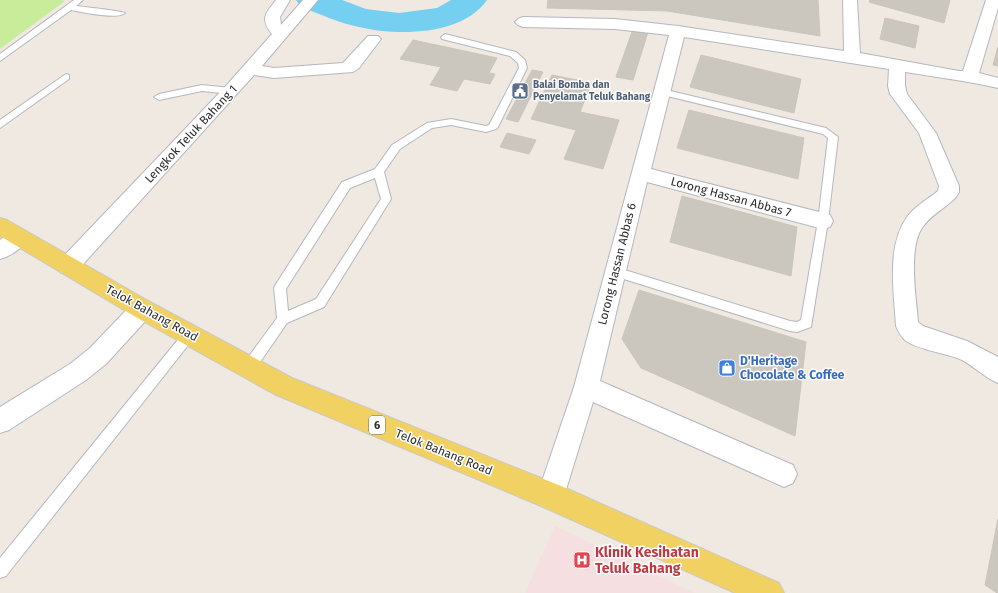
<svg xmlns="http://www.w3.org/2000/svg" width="998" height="593" font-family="'Fira Sans',sans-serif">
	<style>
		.medical { fill: #f5dfe0 }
		.pitch { fill: #c9ec9a }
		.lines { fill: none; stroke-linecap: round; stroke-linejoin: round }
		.river { fill: #75cff0; fill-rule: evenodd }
		.building { fill: #cbc7bf; stroke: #cbc5ba }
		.lane-casing { stroke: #b4b7c1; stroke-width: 2 }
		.street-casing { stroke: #b4b7c1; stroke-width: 2 }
		.primary-casing { stroke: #c9c9c9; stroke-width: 2 }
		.lane { fill: #fff; fill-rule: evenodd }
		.street { fill: #fff; fill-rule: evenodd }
		.primary { fill: #f2d163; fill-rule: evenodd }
		.labels { text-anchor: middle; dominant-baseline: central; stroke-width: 3; stroke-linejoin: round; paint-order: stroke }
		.far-service-label { font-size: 10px; font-weight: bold; fill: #4e5e75; stroke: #fff; text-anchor: start }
		.shield { fill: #fff; stroke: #6d6d6d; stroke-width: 1 }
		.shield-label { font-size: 11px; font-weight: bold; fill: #2e2e2e }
		.street-label { font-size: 12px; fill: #2e2e2e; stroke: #fff }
		.shop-label { font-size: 12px; font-weight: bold; fill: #366cbe; stroke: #fff; text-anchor: start }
		.near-health-label { font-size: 14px; font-weight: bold; fill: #be3a42; stroke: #fff; text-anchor: start }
	</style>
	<rect width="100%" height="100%" fill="#efe9e1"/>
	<path class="medical" d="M555,526L694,593H525Z"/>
	<path class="pitch" d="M0,0H62L65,1L0,49Z"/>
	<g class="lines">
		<path class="river" d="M296,0H342L366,9L399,13L437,8L451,0H487C462,36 397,36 359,27C339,23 320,14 301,7Z"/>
	</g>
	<g class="building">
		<path d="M548,0H818L820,36L667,11L547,8Z"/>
		<path d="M870,0H950L944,23L869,2Z"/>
		<path d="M885,18L919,26L915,48L880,39Z"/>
		<path d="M633,29L648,32L633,80L616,77Z"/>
		<path d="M413,40L497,58L489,73L495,74L490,84L464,79L457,91L430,85L441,67L400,59Z"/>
		<path d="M998,47V66L993,65Z"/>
		<path d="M701,55L801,79L794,113L690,87Z"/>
		<path d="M532,70L543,72L518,122L506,119Z"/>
		<path d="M552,75L592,83L580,112L619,120L603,169L564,159L576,130L531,119Z"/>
		<path d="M689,110L804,138L798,179L677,148Z"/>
		<path d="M507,133L536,140L529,154L500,147Z"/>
		<path d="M682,196L797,227L791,276L670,242Z"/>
		<path d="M639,290L806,342L795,436L641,368L622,339Z"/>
		<path d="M998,519V593H997L985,585Z"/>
	</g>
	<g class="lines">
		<g class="lane-casing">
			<g id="lane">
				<path d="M74,0H83L76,6C85,7 122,11 125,13C117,20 82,12 71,10L0,61V54Z"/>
				<path d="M445,34L516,52L525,60L527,68L498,127L496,129L486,132L451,125L432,128L400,149L384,172L391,199L324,307L287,323L254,371L249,373L244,371L243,367L244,363L277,318L274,288L276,284L342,182L375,169L392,145L427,123L451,119L486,126L489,125L519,68L518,63L510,56L442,39L441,37ZM375,178L381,199L316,299L288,311L286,289L350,188Z"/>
				<path d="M66,74L69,75V79L0,128V120Z"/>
				<path d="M202,85L231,88L236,91L231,94L202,91L159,100L154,97L159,94Z"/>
				<path d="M662,89L826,128L838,137L828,221L811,327L797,332L790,331L611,275L609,272L611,269L615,267L790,321L797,322L801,320L818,221L828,138L823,134L659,94L657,92Z"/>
				<path d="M189,329L193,331L195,335L193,339L6,576L0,578V558L185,331Z"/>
			</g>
		</g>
		<g class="street-casing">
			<g id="street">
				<path d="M276,0H290L280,17L281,25L303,0H318L262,66L274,68L343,63L368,36H378L381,39L359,68L353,72L274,78L254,75L76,272L68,275L60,272L57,266L60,260L225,87L272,34C260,19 265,14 276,0Z"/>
				<path d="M843,0H857L860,53L959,71H963L986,0H998V8L979,73L998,78V88C968,81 936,77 905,72V86L907,94L936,133L959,186V192L956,197C946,208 930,215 922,228C908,249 916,297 918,322L923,326L967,341L998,357V383C985,378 975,367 962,360C946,353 919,350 906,341C901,337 898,331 896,326C894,292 886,247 907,217C915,206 928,199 938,191L939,186L919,133L890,94L888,86L889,69L684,37L651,169L823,213L830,215L833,221L830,227L823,229L647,182L600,381L793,465L797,474L793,483L784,487L593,402L561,506L551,510L541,506L537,496L574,387L669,35L615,29L523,27L518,25L515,22L518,19L523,17L615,19L678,26L844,51Z"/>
				<path d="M18,230L25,232L28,238C23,248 11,256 0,259V240L11,232Z"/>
				<path d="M142,299L150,302L153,309L150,316L106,364L86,380L9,430L0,433V407L70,364L90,348L134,302Z"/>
			</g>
		</g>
		<g class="primary-casing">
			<path id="primary" d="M0,218L7,220L150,302L292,378L561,486L779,583L784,593H735L541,506L274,394L134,316L0,236Z"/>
		</g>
		<use href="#lane" class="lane"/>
		<use href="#street" class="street"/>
		<use href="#primary" class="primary"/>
	</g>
	<defs>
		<g id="civic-square" transform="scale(0.9)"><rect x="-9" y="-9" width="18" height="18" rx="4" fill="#5c6f8a" stroke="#fff"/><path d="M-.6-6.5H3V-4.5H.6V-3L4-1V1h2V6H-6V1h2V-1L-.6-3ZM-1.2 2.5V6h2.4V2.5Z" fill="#fff"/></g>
		<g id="shop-square" transform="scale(0.9)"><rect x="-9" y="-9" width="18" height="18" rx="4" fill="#3f7fe0" stroke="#fff"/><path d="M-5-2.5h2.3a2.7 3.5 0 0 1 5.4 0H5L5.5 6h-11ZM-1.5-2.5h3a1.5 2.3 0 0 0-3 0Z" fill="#fff"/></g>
		<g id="hospital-square" transform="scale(0.9)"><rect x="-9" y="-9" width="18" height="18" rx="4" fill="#e0444e" stroke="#fff"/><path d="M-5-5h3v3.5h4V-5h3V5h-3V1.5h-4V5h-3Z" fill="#fff"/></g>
	</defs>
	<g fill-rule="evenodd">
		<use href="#civic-square" x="520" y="91"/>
		<use href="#shop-square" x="727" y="368"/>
		<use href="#hospital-square" x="582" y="560"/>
	</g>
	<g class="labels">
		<g class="far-service-label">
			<text x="533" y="85">Balai Bomba dan<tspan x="533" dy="12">Penyelamat Teluk Bahang</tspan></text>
		</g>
		<rect class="shield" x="369" y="416" width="16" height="18" rx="3"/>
		<g class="shield-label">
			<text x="377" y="425">6</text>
		</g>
		<g class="street-label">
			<text transform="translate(191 134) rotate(-47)">Lengkok Teluk Bahang 1</text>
			<text transform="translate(731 197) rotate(15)">Lorong Hassan Abbas 7</text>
			<text transform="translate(617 264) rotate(-76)">Lorong Hassan Abbas 6</text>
			<text transform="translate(152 313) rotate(29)">Telok Bahang Road</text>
			<text transform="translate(444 452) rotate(22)">Telok Bahang Road</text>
		</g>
		<g class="shop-label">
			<text x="740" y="361">D'Heritage<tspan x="740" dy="14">Chocolate &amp; Coffee</tspan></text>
		</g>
		<g class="near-health-label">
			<text x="595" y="552">Klinik Kesihatan<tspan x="595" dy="16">Teluk Bahang</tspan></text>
		</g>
	</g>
</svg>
